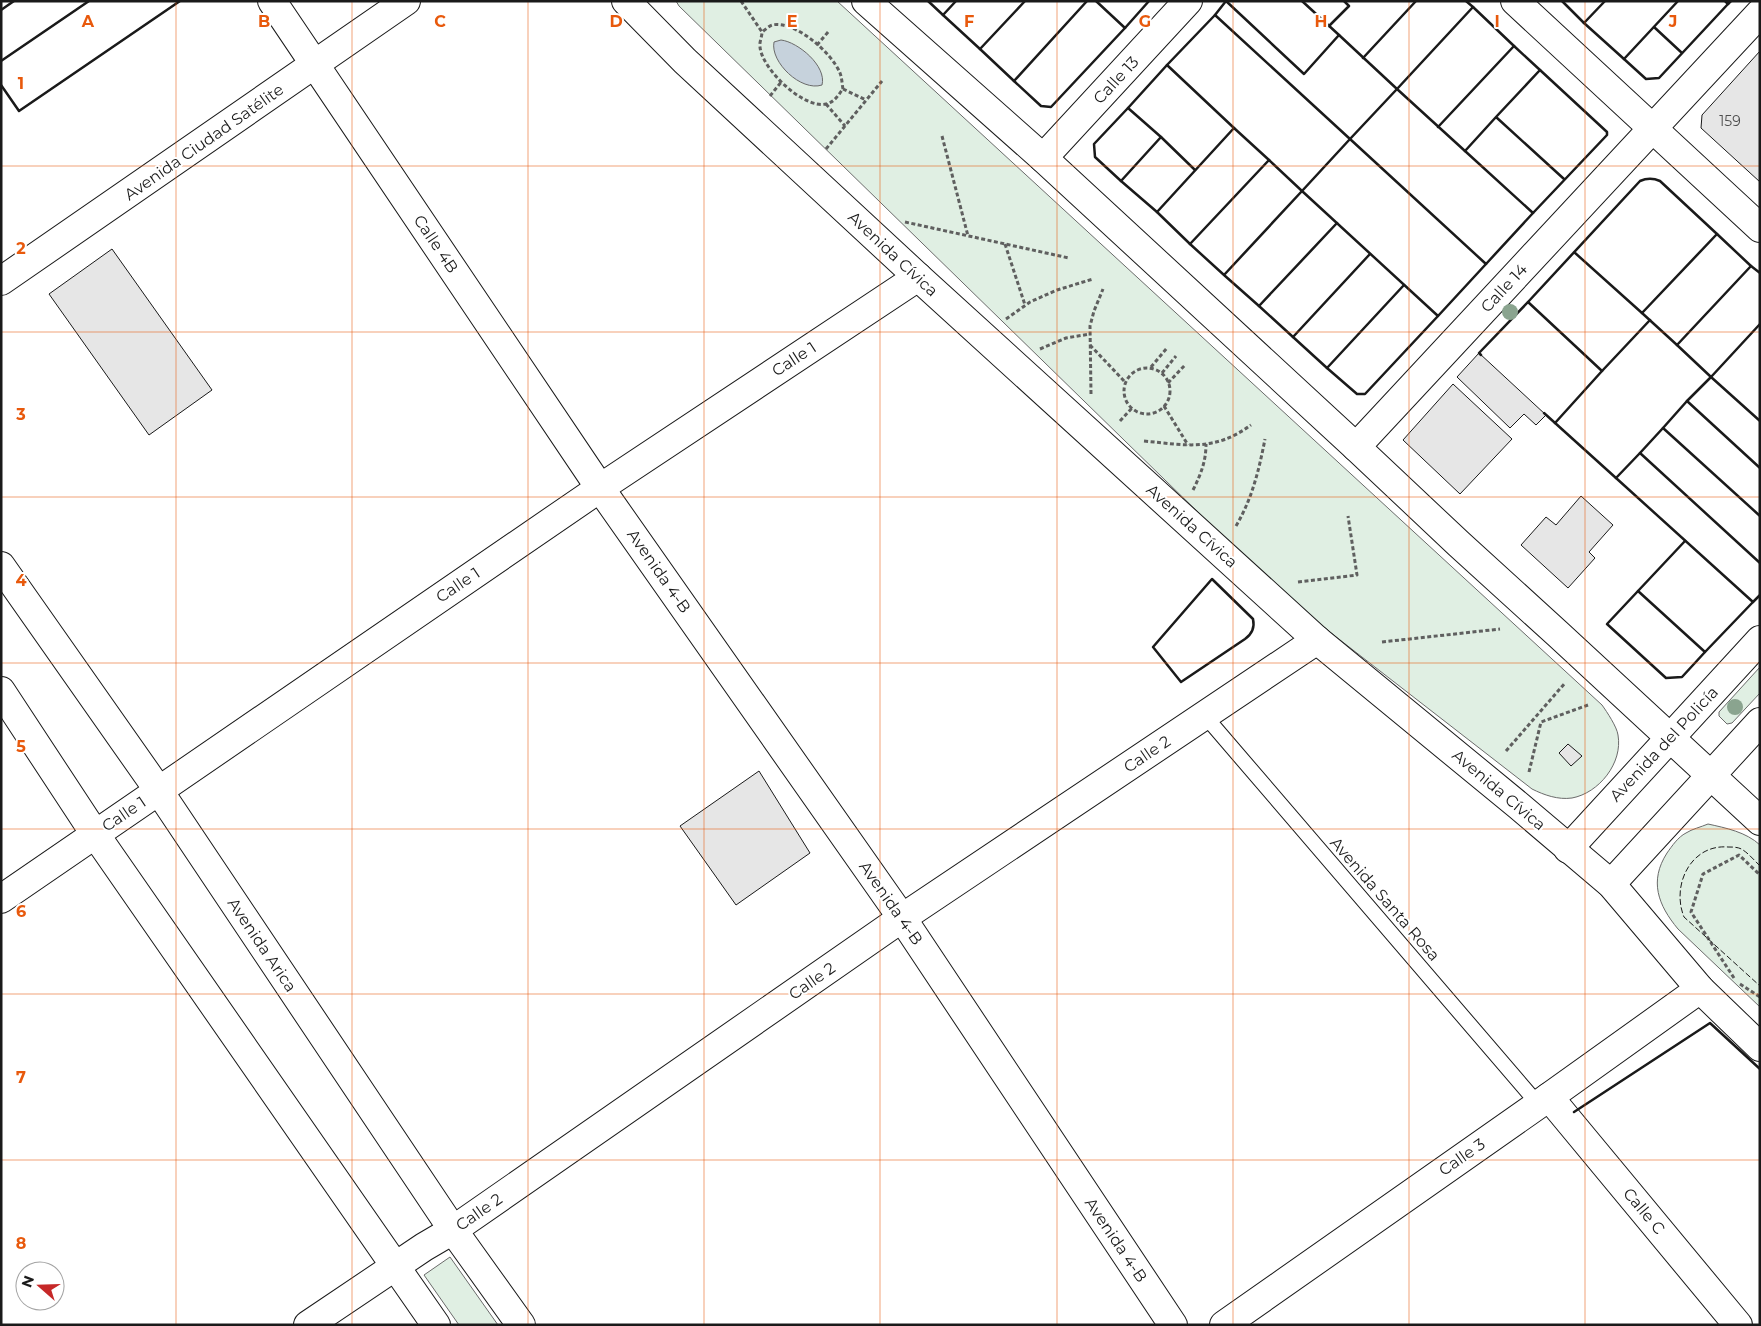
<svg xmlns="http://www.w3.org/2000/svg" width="1761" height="1326" font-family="Montserrat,sans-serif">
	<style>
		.green { fill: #e0efe3; stroke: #6a6a6a }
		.water { fill: #c6d2dc; stroke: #6a6a6a }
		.building { fill: #e6e6e6; stroke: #1a1a1a }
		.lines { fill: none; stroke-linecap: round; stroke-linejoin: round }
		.service-casing { stroke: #1a1a1a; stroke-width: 16 }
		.minor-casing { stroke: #1a1a1a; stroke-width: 30 }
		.tertiary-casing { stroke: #1a1a1a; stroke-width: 30 }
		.secondary-casing { stroke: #1a1a1a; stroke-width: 30 }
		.primary-casing { stroke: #1a1a1a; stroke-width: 30 }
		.path { stroke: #5f5f5f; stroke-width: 3; stroke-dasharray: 4 2.5; stroke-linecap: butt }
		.service { stroke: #fff; stroke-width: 14 }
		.minor { stroke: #fff; stroke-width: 28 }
		.tertiary { stroke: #fff; stroke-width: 28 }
		.secondary { stroke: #fff; stroke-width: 28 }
		.primary { stroke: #fff; stroke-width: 28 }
		.fence { stroke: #1a1a1a; stroke-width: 1; stroke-dasharray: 6 2.5; stroke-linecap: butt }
		.wall { stroke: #1a1a1a; stroke-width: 2.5 }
		.tree { fill: #8aa48f }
		.grid { fill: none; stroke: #e8590c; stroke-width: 1; stroke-opacity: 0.55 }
		.labels { text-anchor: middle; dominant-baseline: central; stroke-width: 4; stroke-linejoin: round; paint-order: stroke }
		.number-label { font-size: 14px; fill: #4d4d4d }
		.street-label { font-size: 16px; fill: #1a1a1a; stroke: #fff }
		.grid-label { font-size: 16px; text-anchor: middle; font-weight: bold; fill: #e8590c; stroke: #fff; stroke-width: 4; stroke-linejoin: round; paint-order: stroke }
	</style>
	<rect width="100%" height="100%" fill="#fff"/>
	<g class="green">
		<path d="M676,1H837L1602,705C1607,712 1617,727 1618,735C1623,763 1599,793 1572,798C1558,800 1544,795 1532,789L1286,598L679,6Z"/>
		<path d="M1760,667V693L1732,723L1727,724L1719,716V712Z"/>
		<path d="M1708,824C1726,828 1746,832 1760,845V1007L1678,929C1658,905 1649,881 1667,853C1672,846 1678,837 1686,833C1692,829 1701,827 1708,824Z"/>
		<path d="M450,1257L498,1325H459L424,1275Z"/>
	</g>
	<path class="water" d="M781,40C798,42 827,66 822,85C801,92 770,62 774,42Z"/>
	<g class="building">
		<path d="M1760,51V182L1701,128L1702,115Z"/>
		<path d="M112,249L212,390L149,435L49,294Z"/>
		<path d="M1479,353L1546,415L1536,425L1524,414L1510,428L1457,377Z"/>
		<path d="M1453,384L1512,439L1460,494L1403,440Z"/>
		<path d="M1581,496L1613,525L1589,552L1595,558L1568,588L1521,545L1546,517L1556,525Z"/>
		<path d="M1568,744L1582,756L1571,766L1559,753Z"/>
		<path d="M759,771L810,853L736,905L680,826Z"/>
	</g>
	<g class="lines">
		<g class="service-casing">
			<path id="service" d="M1205,716L1538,1104"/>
		</g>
		<g class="minor-casing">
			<g id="minor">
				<path d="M272,1L600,488L902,918L1173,1325"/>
				<path d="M1515,1L1760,228"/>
				<path d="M1043,158L1188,1"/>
				<path d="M1356,447L1760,13"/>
				<path d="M1,899L600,488L918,277"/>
				<path d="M1549,1097L1738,1325"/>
				<path d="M308,1325L424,1247L453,1230L902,918L1317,640"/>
				<path d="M1224,1325L1549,1097L1700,989"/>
			</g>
		</g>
		<g class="tertiary-casing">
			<g id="tertiary">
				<path d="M1,566L159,791L453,1230L521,1325"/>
				<path d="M1,691L95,834L436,1325"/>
			</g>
		</g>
		<g class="secondary-casing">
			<g id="secondary">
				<path d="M1568,849L1760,640"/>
				<path d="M1611,884L1760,722"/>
			</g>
		</g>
		<g class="primary-casing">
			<g id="primary">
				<path d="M626,1L685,61L918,277L1317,640L1519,806L1611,884L1700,989L1760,1047"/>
				<path d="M866,1L1043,158L1356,447L1459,544L1559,635L1760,821"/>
				<path d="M1,281L406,1"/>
			</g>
		</g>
		<g class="path">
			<path d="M741,1L762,32C762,37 759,43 760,47C762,69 803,109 826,104C835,102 838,95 843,89C842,84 842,78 840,73C832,53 795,20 772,25C769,26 765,30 762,32"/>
			<path d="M817,45L829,31"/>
			<path d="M843,89L866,100"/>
			<path d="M770,96L782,81"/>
			<path d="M826,104L845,126"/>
			<path d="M942,136L968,236"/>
			<path d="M826,149L882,81"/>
			<path d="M905,222L1069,258"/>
			<path d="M1005,244L1025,305"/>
			<path d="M1006,319L1030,302L1057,290L1093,279"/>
			<path d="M1090,345L1125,382"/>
			<path d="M1040,349L1066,338L1090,334"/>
			<path d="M1151,367L1167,348"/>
			<circle cx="1147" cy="391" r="23"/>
			<path d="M1162,373L1176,356"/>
			<path d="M1168,383L1185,365"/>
			<path d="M1091,394L1090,326L1094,311L1103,289"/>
			<path d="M1164,406L1188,445"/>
			<path d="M1120,421L1132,408"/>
			<path d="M1144,441C1186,445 1214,452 1251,425"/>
			<path d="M1193,490C1201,474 1206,461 1206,444"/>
			<path d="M1236,526C1252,499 1259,470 1265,439"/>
			<path d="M1298,582L1357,575L1348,516"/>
			<path d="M1382,642L1500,629"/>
			<path d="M1506,751L1565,683"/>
			<path d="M1529,772L1541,722L1588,705"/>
			<path d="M1734,978L1691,912L1703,874L1739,855L1760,875"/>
			<path d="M1740,984L1760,997"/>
		</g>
		<use href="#service" class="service"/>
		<use href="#minor" class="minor"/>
		<use href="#tertiary" class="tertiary"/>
		<use href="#secondary" class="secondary"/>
		<use href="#primary" class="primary"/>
		<path class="fence" d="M1760,866C1755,861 1749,854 1743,850C1739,847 1733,847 1728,847C1691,844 1671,885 1684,917L1760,986"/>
		<g class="wall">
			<path d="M928,1L943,15"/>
			<path d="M956,1L943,15L980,49"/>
			<path d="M1087,1L1014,81L1041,106L1051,107L1125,28"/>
			<path d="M1096,1L1125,28L1149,1"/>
			<path d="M1302,1L1339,35"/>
			<path d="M1562,1L1584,23"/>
			<path d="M1605,1L1584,23L1624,59"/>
			<path d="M1678,1L1624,59L1646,79L1659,78L1728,4"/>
			<path d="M1725,1L1728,4L1731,1"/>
			<path d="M1,10L14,1"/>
			<path d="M1215,15L1226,1L1304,74L1339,35L1397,89L1473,7L1466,1"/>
			<path d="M1329,26L1349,6L1344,1"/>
			<path d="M1654,27L1682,53"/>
			<path d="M1514,46L1540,70"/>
			<path d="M1363,58L1416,1"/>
			<path d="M1,61L89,1"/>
			<path d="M1167,65L1215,15L1350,139L1302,191L1438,316L1486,264"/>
			<path d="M1014,81L980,49L1025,1"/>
			<path d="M1,85L19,111L180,1"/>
			<path d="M1128,108L1167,65L1234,128"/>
			<path d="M1496,117L1465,151L1533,213L1607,135V132L1540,70L1496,117L1564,179"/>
			<path d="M1438,127L1514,46L1473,7"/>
			<path d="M1465,151L1397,89L1350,139L1486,264L1533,213"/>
			<path d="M1121,181L1095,157L1094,144L1128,108L1161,137"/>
			<path d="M1157,212L1121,181L1161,137L1195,170"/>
			<path d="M1190,244L1157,212L1234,128L1269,160"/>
			<path d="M1751,266L1760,273"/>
			<path d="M1224,275L1190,244L1269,160L1302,191L1224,275L1259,306"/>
			<path d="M1404,285L1327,368L1357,394H1365L1438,316"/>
			<path d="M1528,302L1640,181C1647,178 1653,178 1660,181L1717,234L1642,313L1574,252"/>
			<path d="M1642,313L1677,345L1751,266L1717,234"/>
			<path d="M1293,337L1259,306L1337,223"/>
			<path d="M1677,345L1711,377L1760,324"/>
			<path d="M1481,355L1479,353L1528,302L1602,371L1555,423"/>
			<path d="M1327,368L1293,337L1370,254"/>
			<path d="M1602,371L1650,320"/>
			<path d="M1687,401L1663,428L1760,516"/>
			<path d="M1544,413L1616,478"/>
			<path d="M1760,421L1711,377L1687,401L1760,468"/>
			<path d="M1663,428L1640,453L1760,563"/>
			<path d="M1640,453L1616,478L1753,602L1760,595"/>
			<path d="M1685,541L1638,591L1705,652L1753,602"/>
			<path d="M1212,579L1253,619C1255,628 1252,634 1245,639L1181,682L1153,647Z"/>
			<path d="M1638,591L1607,624L1666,678L1682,677L1705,652"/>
			<path d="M1574,1112L1710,1023L1760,1069"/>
		</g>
	</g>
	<g class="tree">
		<circle cx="1510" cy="312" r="8"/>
		<circle cx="1735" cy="707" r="8"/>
	</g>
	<path class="grid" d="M176,1V1325M352,1V1325M528,1V1325M704,1V1325M880,1V1325M1057,1V1325M1233,1V1325M1409,1V1325M1585,1V1325M1,166H1760M1,332H1760M1,497H1760M1,663H1760M1,829H1760M1,994H1760M1,1160H1760"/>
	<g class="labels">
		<g class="number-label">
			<text x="1730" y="121">159</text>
		</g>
		<g class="street-label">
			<text transform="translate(1116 80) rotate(-47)">Calle 13</text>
			<text transform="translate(204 142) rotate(-35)">Avenida Ciudad Satélite</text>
			<text transform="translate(436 244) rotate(56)">Calle 4B</text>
			<text transform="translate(893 254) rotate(43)">Avenida Cívica</text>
			<text transform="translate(1504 288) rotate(-47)">Calle 14</text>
			<text transform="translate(794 359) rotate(-33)">Calle 1</text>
			<text transform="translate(1192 526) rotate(42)">Avenida Cívica</text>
			<text transform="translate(659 571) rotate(55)">Avenida 4-B</text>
			<text transform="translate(458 585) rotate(-34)">Calle 1</text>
			<text transform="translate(1664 744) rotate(-47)">Avenida del Policía</text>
			<text transform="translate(1147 754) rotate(-34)">Calle 2</text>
			<text transform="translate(1499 790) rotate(40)">Avenida Cívica</text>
			<text transform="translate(124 814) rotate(-34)">Calle 1</text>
			<text transform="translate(1385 899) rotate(49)">Avenida Santa Rosa</text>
			<text transform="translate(891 903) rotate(55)">Avenida 4-B</text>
			<text transform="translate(262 945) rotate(56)">Avenida Arica</text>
			<text transform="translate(812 981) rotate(-35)">Calle 2</text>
			<text transform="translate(1462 1157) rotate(-35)">Calle 3</text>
			<text transform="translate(1644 1211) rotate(50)">Calle C</text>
			<text transform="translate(479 1212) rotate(-35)">Calle 2</text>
			<text transform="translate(1116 1240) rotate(56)">Avenida 4-B</text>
		</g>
	</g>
	<g class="grid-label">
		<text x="88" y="27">A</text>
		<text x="264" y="27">B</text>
		<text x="440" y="27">C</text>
		<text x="616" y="27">D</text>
		<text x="792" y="27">E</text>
		<text x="969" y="27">F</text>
		<text x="1145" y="27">G</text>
		<text x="1321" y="27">H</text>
		<text x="1497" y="27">I</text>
		<text x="1673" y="27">J</text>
		<text x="21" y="89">1</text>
		<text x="21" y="254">2</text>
		<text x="21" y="420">3</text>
		<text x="21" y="586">4</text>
		<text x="21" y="752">5</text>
		<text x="21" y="917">6</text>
		<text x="21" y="1083">7</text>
		<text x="21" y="1249">8</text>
	</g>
	<rect width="1761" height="1326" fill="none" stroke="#1a1a1a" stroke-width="5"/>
	<g transform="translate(40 1286) rotate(290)"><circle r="24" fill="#ffffff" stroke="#a3a3a3"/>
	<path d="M0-4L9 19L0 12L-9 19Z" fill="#c62828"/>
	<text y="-8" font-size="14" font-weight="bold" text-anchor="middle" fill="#1a1a1a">N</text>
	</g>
</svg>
